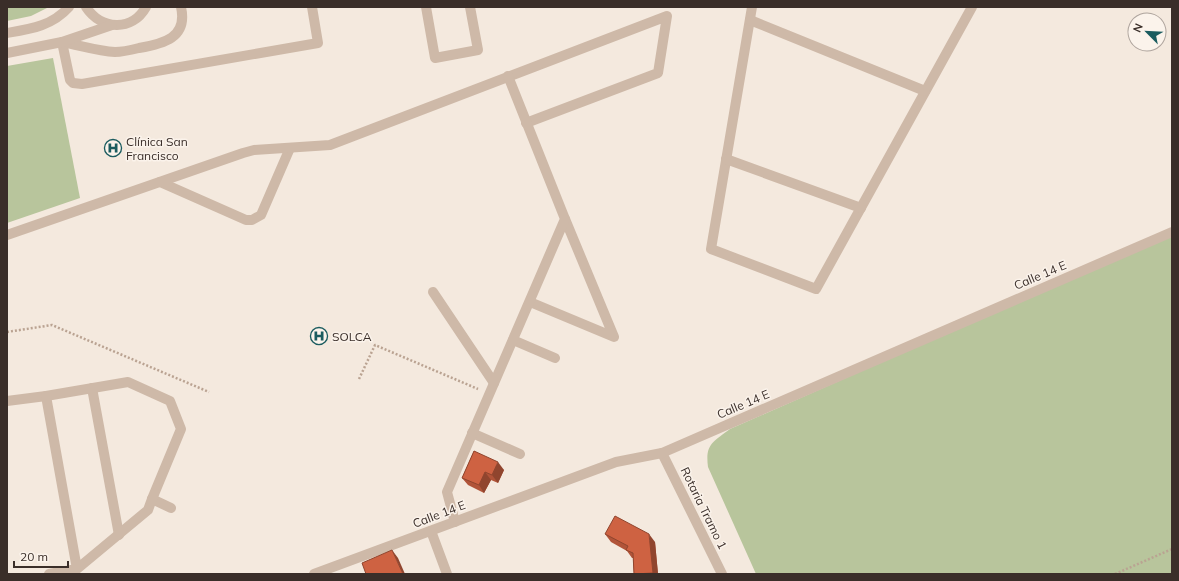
<svg xmlns="http://www.w3.org/2000/svg" width="1179" height="581" font-family="Mulish,sans-serif">
	<style>
		.green { fill: #b8c59c }
		.lines { fill: none; stroke-linecap: round; stroke-linejoin: round }
		.path { stroke: #baa392; stroke-width: 2.5; stroke-dasharray: 2 2; stroke-linecap: butt }
		.minor { stroke: #ceb9a8; stroke-width: 10 }
		.wall { fill: #b15439 }
		.shaded-wall { fill: #90452e }
		.building { fill: #ce6242; stroke: #90452e }
		.labels { text-anchor: middle; dominant-baseline: central; stroke-width: 3; stroke-linejoin: round; paint-order: stroke }
		.poi-label { font-size: 12px; fill: #3a2e29; stroke: #fbf3eb; text-anchor: start }
		.street-label { font-size: 12px; fill: #3a2e29; stroke: #fbf3eb }
	</style>
	<rect width="100%" height="100%" fill="#f4e9de"/>
	<g class="green">
		<path d="M7,7H49L31,16L7,21Z"/>
		<path d="M53,58L80,198L7,223V66Z"/>
		<path d="M1172,230V574H756L708,467C705,444 713,442 730,429L900,354Z"/>
	</g>
	<g class="lines">
		<g class="path">
			<path d="M7,332L52,325L209,392"/>
			<path d="M359,379L375,345L478,389"/>
			<path d="M1115,574L1172,549"/>
		</g>
		<g class="minor">
			<path d="M86,7C101,30 132,32 146,7"/>
			<path d="M181,7C188,38 163,44 139,48C131,50 123,52 115,52C98,51 79,45 62,42L70,80L73,83L82,84L318,43L312,7"/>
			<path d="M426,7L435,58L478,50L470,7"/>
			<path d="M752,7L711,249L816,289L972,7"/>
			<path d="M750,20L925,91"/>
			<path d="M7,33C31,29 52,26 69,7"/>
			<path d="M7,53L62,42L112,25"/>
			<path d="M726,159L861,208"/>
			<path d="M160,182L246,220H252L261,215L290,148"/>
			<path d="M7,235L243,153L254,150L330,145L667,16L658,73L526,123"/>
			<path d="M433,292L494,383"/>
			<path d="M530,302L614,337L565,219"/>
			<path d="M513,340L555,358"/>
			<path d="M92,388L119,535"/>
			<path d="M7,401L46,396"/>
			<path d="M472,433L520,454"/>
			<path d="M662,453L722,574"/>
			<path d="M152,499L171,508"/>
			<path d="M455,522L447,492L565,219L508,76"/>
			<path d="M431,531L447,574"/>
			<path d="M49,574L77,569L148,510L152,499L181,429L170,401L128,382L46,396L77,569"/>
			<path d="M314,574L616,462L662,453L1172,232"/>
		</g>
	</g>
	<g class="wall">
		<path d="M474,451L504,470L498,483L491,480L484,493L468,485L462,478Z"/>
		<path d="M605,534L655,542L658,574H634L633,558H632L627,551L611,542Z"/>
	</g>
	<g class="shaded-wall">
		<path d="M498,462L504,470L498,483L492,475Z"/>
		<path d="M485,472L491,480L484,493L479,485Z"/>
		<path d="M649,534L655,542L658,574H653V573Z"/>
		<path d="M392,550L398,558L405,574H403Z"/>
	</g>
	<g class="building">
		<path d="M474,451L498,462L492,475L485,472L479,485L462,478Z"/>
		<path d="M615,516L649,534L653,573L634,574L633,553L626,550L628,546L605,534Z"/>
		<path d="M392,550L403,574H366L362,563Z"/>
	</g>
	<defs>
		<g id="hospital-ring" transform="scale(0.9)"><circle r="9.5" fill="#fbf3eb" stroke="#1b5c5f" stroke-width="1.5"/><path d="M-5-5h3v3.5h4V-5h3V5h-3V1.5h-4V5h-3Z" fill="#1b5c5f"/></g>
	</defs>
	<g fill-rule="evenodd">
		<use href="#hospital-ring" x="113" y="148"/>
		<use href="#hospital-ring" x="319" y="336"/>
	</g>
	<g class="labels">
		<g class="poi-label">
			<text x="126" y="141">Clínica San<tspan x="126" dy="14">Francisco</tspan></text>
			<text x="332" y="336">SOLCA</text>
		</g>
		<g class="street-label">
			<text transform="translate(1040 275) rotate(-23)">Calle 14 E</text>
			<text transform="translate(743 404) rotate(-23)">Calle 14 E</text>
			<text transform="translate(704 508) rotate(64)">Rotaria Tramo 1</text>
			<text transform="translate(439 514) rotate(-21)">Calle 14 E</text>
		</g>
	</g>
	<rect width="1179" height="581" fill="none" stroke="#3a2e29" stroke-width="16"/>
	<g transform="translate(1147 32) rotate(294)"><circle r="19" fill="#fbf3eb" stroke="#aea49d"/>
	<path d="M0-3L7 15L0 10L-7 15Z" fill="#1b5c5f"/>
	<text y="-6" font-size="11" font-weight="bold" text-anchor="middle" fill="#3a2e29">N</text>
	</g>
	<path d="M14 561v6h54v-6" fill="none" stroke="#3a2e29" stroke-width="2"/>
	<text x="20" y="561" font-size="12" fill="#3a2e29" stroke="#fbf3eb" stroke-width="3" paint-order="stroke">20 m</text>
</svg>
